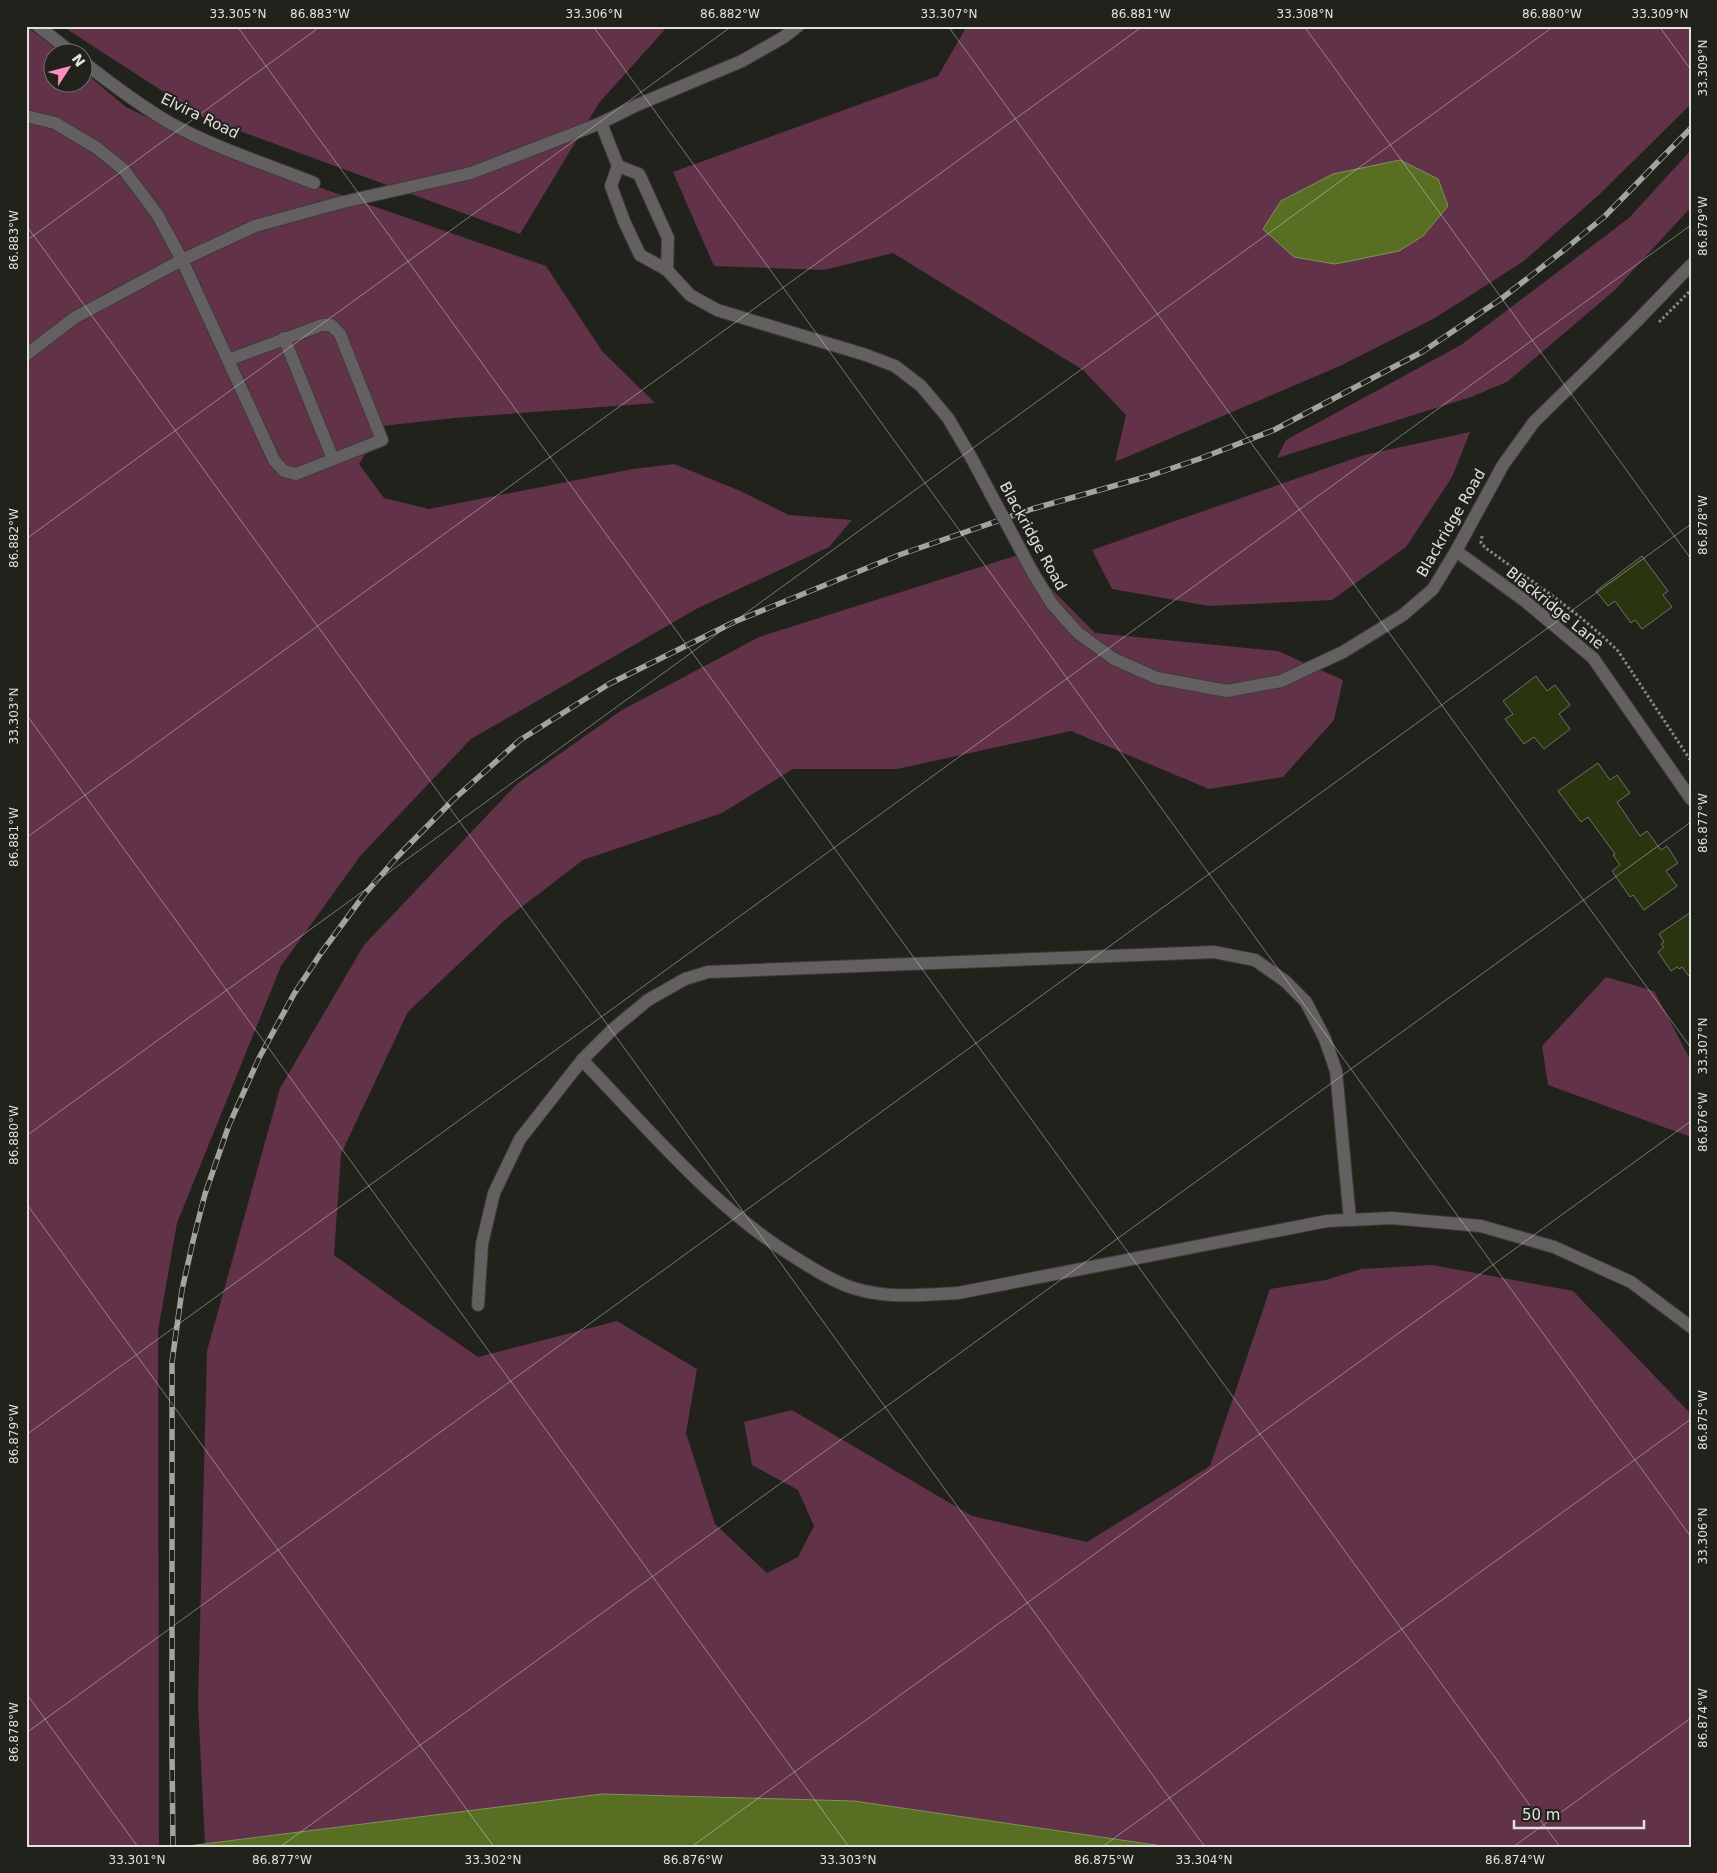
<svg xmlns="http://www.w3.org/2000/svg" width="1717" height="1873" font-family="'DejaVu Sans',sans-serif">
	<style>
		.green { fill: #623249 }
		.water { fill: #586f23; stroke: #81925b }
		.building { fill: #29350e; stroke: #6e7168 }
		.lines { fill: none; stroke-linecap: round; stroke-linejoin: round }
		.minor-casing { stroke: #3b3d36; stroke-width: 14 }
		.path { stroke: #868882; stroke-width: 3; stroke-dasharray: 2.5 2.5; stroke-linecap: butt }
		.minor { stroke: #645f61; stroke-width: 12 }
		.rail-casing { stroke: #a2a49f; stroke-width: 5.5 }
		.rail { stroke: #20221b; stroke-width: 4; stroke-dasharray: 11; stroke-linecap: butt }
		.minor-bridge-casing { stroke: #3b3d36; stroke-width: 14; stroke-linecap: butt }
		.minor-bridge { stroke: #645f61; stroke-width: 12 }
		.ticks { fill: none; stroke: #e0e2dd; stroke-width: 1; stroke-opacity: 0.45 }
		.labels { text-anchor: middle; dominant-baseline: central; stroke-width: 4; stroke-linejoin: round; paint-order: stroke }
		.street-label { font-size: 15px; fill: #e0e2dd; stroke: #20221b }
		.neatline { fill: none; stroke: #e0e2dd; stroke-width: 2 }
		.ticks-label { font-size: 12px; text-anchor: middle; fill: #e0e2dd }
	</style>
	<rect width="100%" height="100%" fill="#20221b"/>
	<g class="green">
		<path d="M26,26L60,52H52V82H82L83,71L126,107L220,153L546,266L602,351L655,403L454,418L382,426L359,464L384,498L429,509L633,469L674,464L738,490L789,515L852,520L829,547L698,608L471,739L361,855L281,966L177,1223L158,1331L159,1847H26Z"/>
		<path d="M62,26H668L599,103L520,234L204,118Z"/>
		<path d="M967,26H1691V104L1602,192L1524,261L1435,318L1340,366L1115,462L1126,415L1083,370L893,253L824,270L714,266L673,172L938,76Z"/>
		<path d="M1691,150V207L1616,289L1507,382L1471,397L1277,458L1286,440L1461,345L1629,218Z"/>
		<path d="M1470,432L1452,477L1406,547L1332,600L1209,606L1112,589L1092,550L1364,455Z"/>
		<path d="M1018,555L1095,633L1278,651L1343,680L1334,720L1283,777L1209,789L1071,731L897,769H793L722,813L583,860L506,919L408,1012L341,1154L334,1255L403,1305L478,1357L617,1321L697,1369L686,1433L715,1524L767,1573L798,1557L814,1526L798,1490L752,1465L744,1422L792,1410L972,1516L1087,1542L1210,1466L1270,1289L1326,1280L1361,1269L1432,1265L1573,1291L1691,1414V1847H1169L854,1801L602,1794L205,1844L198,1703L207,1351L280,1088L364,945L517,784L622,710L759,637Z"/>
		<path d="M1606,977L1654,991L1691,1061V1137L1548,1085L1542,1046Z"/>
	</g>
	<g class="water">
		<path d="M1400,160L1438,179L1448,206L1423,236L1399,251L1335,264L1294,257L1263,229L1281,201L1333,174Z"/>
		<path d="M602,1794L854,1801L1169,1847H180Z"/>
	</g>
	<g class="building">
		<path d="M1642,556L1668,591L1663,595L1672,607L1642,629L1635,620L1631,623L1615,601L1608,606L1596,591Z"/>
		<path d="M1536,676L1547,691L1555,685L1570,705L1559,714L1570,729L1544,749L1534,737L1524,744L1505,719L1513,714L1503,701Z"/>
		<path d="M1598,763L1610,780L1617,775L1630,793L1617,802L1640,836L1647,831L1661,850L1667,846L1678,863L1666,871L1677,886L1644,910L1633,895L1630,897L1612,871L1620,865L1613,855L1615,854L1588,817L1581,822L1558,791Z"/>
		<path d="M1691,912V979L1682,967L1679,969L1677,967L1671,971L1658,952L1664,947L1661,944L1664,942L1659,934Z"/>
	</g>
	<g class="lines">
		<g class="minor-casing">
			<g id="minor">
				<path d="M38,26L71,52"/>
				<path d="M82,61C110,83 139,105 170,123C215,148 266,164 314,183"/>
				<path d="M26,116L55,123L97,148L124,170L157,214L182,260L274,460L284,471L296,474L382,440L340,334L331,325H322L228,360"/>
				<path d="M601,123L618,166L611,186L624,221L640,255L667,270L690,295L717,310L866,355L895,366L921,386L948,418L972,459"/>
				<path d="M618,166L639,174L668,238L667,270"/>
				<path d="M284,338L333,459"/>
				<path d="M26,355L74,318L182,260L255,226L339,203L471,173L601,123L637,105L742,61L784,37L798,26"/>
				<path d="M1456,551L1525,601L1593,658L1691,799"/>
				<path d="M1033,573L1052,604L1078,633L1114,659L1157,678L1227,691L1281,681L1343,652L1403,615L1433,589L1456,551L1503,465L1534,422L1634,324L1691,265"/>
				<path d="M582,1060C650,1130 714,1209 799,1260C815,1270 834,1282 853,1288C888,1299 921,1295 958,1293L1327,1221L1392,1218L1481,1226L1554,1247L1631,1282L1691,1327"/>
				<path d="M478,1305L482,1244L494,1193L520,1139L582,1060L613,1029L648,1000L685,979L708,972L1214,952L1255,960L1285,981L1306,1002L1325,1039L1336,1071L1350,1220"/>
			</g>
		</g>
		<g class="path">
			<path d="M1659,322L1691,290"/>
			<path d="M1482,536L1481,543L1487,549C1531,581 1579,612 1618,651L1691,761"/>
		</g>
		<use href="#minor" class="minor"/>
		<g class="rail-casing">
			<path id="rail" d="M173,1847L172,1753V1362L182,1290L193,1241L205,1194L229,1125L259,1058L294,994L321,953L364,895L397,857L453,800L520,740L609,684L734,622L899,555L1032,509L1149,476L1199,459L1274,430L1422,352L1501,299L1564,250L1605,216L1691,128"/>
		</g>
		<use href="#rail" class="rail"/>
		<g class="minor-bridge-casing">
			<path id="minor-bridge" d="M972,459L1033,573"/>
		</g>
		<use href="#minor-bridge" class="minor-bridge"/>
	</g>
	<path class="ticks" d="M237,26L1560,1847M593,26L1691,1537M948,26L1691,1048M1304,26L1691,559M1659,26L1691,70M26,225L1205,1847M26,241L321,26M26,539L732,26M26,714L849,1847M26,838L1143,26M26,1136L1554,26M26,1203L494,1847M26,1435L1691,225M26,1693L138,1847M26,1733L1691,524M280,1847L1691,822M691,1847L1691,1121M1102,1847L1691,1419M1513,1847L1691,1718"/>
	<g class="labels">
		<g class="street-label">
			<text transform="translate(200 116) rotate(26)">Elvira Road</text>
			<text transform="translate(1451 523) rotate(-60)">Blackridge Road</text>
			<text transform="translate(1033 536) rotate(61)">Blackridge Road</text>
			<text transform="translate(1555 608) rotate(39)">Blackridge Lane</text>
		</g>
	</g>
	<rect width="1717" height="1873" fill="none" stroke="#20221b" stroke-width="55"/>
	<g transform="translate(68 68) rotate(54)"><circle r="24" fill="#20221b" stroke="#6d6f69"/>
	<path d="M0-4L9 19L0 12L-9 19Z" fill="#fc8fc2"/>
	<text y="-8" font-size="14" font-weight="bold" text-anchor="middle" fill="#e0e2dd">N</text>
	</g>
	<path d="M1514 1820v8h130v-8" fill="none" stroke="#e0e2dd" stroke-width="2.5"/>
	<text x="1522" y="1820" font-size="15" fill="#e0e2dd" stroke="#20221b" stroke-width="4" paint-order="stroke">50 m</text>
	<rect x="28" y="28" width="1662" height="1818" class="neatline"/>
	<g class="ticks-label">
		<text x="238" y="18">33.305°N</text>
		<text x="320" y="18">86.883°W</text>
		<text x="594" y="18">33.306°N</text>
		<text x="730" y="18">86.882°W</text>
		<text x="949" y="18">33.307°N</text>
		<text x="1141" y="18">86.881°W</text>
		<text x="1305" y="18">33.308°N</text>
		<text x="1552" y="18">86.880°W</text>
		<text x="1660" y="18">33.309°N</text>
		<text transform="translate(1703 68) rotate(-90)" y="4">33.309°N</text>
		<text transform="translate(1703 226) rotate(-90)" y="4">86.879°W</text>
		<text transform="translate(14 240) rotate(-90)" y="4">86.883°W</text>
		<text transform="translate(1703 525) rotate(-90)" y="4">86.878°W</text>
		<text transform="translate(14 538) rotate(-90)" y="4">86.882°W</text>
		<text transform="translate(14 716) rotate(-90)" y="4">33.303°N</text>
		<text transform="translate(1703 823) rotate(-90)" y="4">86.877°W</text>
		<text transform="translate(14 837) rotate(-90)" y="4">86.881°W</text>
		<text transform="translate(1703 1046) rotate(-90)" y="4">33.307°N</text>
		<text transform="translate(1703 1122) rotate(-90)" y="4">86.876°W</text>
		<text transform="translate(14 1135) rotate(-90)" y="4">86.880°W</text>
		<text transform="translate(1703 1420) rotate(-90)" y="4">86.875°W</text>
		<text transform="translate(14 1434) rotate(-90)" y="4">86.879°W</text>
		<text transform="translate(1703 1536) rotate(-90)" y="4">33.306°N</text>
		<text transform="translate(1703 1718) rotate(-90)" y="4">86.874°W</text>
		<text transform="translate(14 1732) rotate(-90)" y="4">86.878°W</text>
		<text x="137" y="1864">33.301°N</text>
		<text x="282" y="1864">86.877°W</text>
		<text x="493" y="1864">33.302°N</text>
		<text x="693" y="1864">86.876°W</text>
		<text x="848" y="1864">33.303°N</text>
		<text x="1104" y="1864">86.875°W</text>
		<text x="1204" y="1864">33.304°N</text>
		<text x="1515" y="1864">86.874°W</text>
	</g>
</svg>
